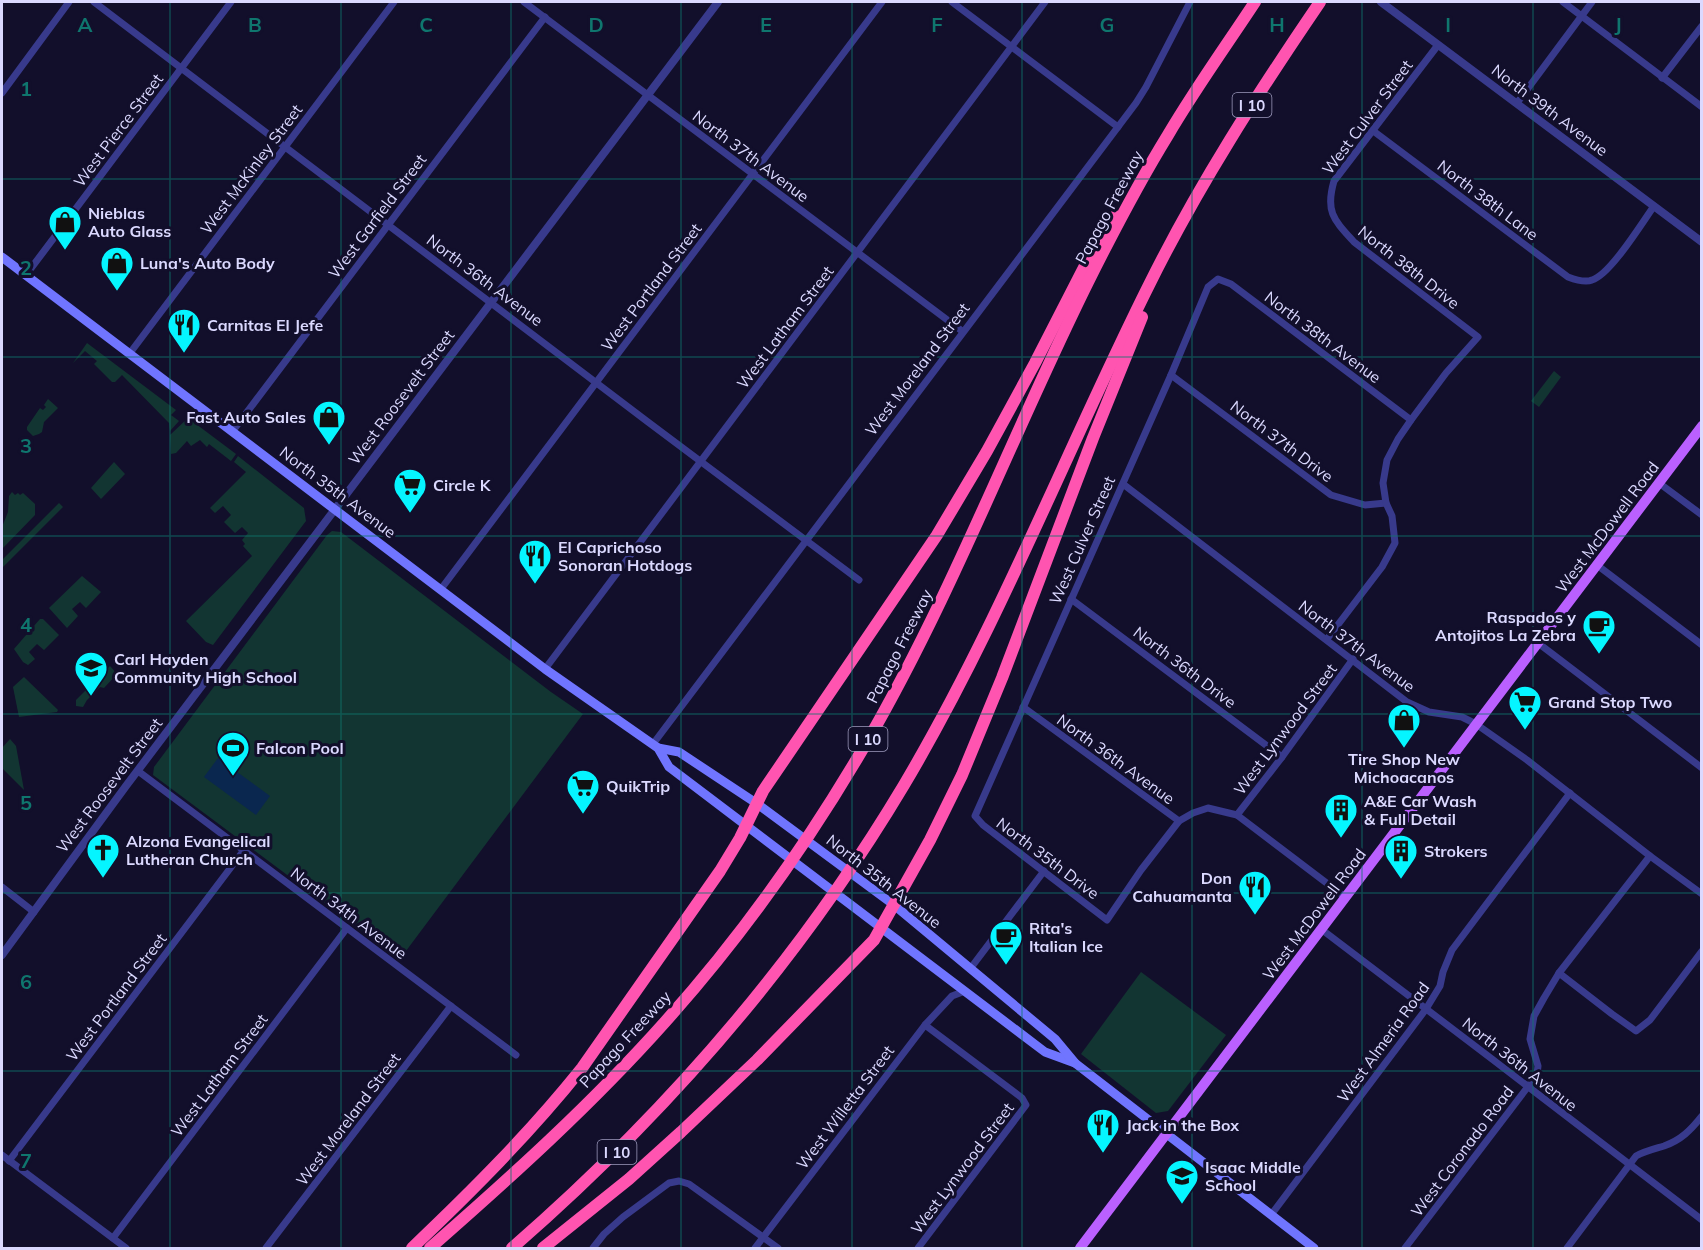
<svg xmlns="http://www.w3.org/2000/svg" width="1703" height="1250" font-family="Mulish,sans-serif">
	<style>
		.green { fill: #123532 }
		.water { fill: #0a274f }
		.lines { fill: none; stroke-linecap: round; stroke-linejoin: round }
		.minor { stroke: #383a8c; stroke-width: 7 }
		.tertiary { stroke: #383a8c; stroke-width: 8 }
		.secondary { stroke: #7075ff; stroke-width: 9 }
		.primary { stroke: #ba60ff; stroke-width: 10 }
		.motorway { stroke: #ff54b0; stroke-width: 12 }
		.grid { fill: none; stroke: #0f766e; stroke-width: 1.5; stroke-opacity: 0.55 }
		.labels { text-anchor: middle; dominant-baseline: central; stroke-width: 6; stroke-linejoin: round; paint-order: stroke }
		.shield { fill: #120f2b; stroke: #9f9cbf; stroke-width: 1.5 }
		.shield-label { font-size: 15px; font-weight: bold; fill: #dbd9ff }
		.street-label { font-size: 16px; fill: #dbd9ff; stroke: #120f2b }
		.poi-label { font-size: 16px; font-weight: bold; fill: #dbd9ff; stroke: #120f2b; text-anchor: start }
		.grid-label { font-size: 20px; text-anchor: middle; font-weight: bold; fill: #0f766e; stroke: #120f2b; stroke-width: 6; stroke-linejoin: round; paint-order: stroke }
	</style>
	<rect width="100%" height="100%" fill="#120f2b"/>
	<g class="green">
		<path d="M87,343L176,410L171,415L179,421L170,431L169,423L122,375L115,382H112L94,364L97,361L85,351L73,363Z"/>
		<path d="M1554,371L1561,377L1539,407L1531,401Z"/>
		<path d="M48,399L58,408L44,422L42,432L39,434L33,436L27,430V427L40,408L43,410L46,407L44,405Z"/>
		<path d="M188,418L236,454L231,461L209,444L207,447L200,440L191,446L187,441L176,453L171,454L170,435Z"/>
		<path d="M238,456L304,508L306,521L213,645L206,642L186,621L252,556L243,546L245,544L242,540L248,533L242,527L235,533L224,522L231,515L223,506L215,513L210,508L246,472L234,462Z"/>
		<path d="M114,462L125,474L101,499L91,488Z"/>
		<path d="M12,492L15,495L18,493L20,495L23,493L35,504V515L2,549V527L8,512L9,496Z"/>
		<path d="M59,503L63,507L2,568V560Z"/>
		<path d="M332,531L341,532L551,692L583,714L400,959L153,775L154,767L327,535Z"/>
		<path d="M82,576L101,592L86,608L80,602L72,609L78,616L67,628L49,608Z"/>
		<path d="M40,619H43L59,635L44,650L37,644L29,652L35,659L28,665L23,662L14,649Z"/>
		<path d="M110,666L117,674L115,676L104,688L100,687L87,700L83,707L76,706V700Z"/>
		<path d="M24,677L58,710L57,712L19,717L13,687Z"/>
		<path d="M10,739L16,746L24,790L2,768V748Z"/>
		<path d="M1141,972L1226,1035L1168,1111L1156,1113L1081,1054Z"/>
	</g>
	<path class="water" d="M218,758L270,796L256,815L204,777Z"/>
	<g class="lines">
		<g class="minor">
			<path d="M94,2L648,422L859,580"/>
			<path d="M524,2L962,331"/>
			<path d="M952,2L1118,127"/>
			<path d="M1563,2L1702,107"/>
			<path d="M1662,78L1702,26"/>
			<path d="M2,93L69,2"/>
			<path d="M1517,103L1592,2"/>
			<path d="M1372,130L1568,277C1576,280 1585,283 1592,280C1610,275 1642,223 1654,206"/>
			<path d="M26,275L231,2"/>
			<path d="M130,353L394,2"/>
			<path d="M1171,375L1331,495L1365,505L1386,503"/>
			<path d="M232,432L545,17"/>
			<path d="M1659,483L1702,515"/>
			<path d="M1123,484L1407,702L1429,712L1462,717L1476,724L1527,760L1650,856L1702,894"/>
			<path d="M1597,565L1702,645"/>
			<path d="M441,589L882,2"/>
			<path d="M1071,599L1282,757"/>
			<path d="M1327,639L1382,567L1395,543L1392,516L1386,503L1383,483L1387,460L1398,439L1411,420L1446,373L1478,337L1354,242C1334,220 1325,212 1334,181L1438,45"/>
			<path d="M1538,643L1702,768"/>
			<path d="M545,669L1045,2"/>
			<path d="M1023,707L1179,821"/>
			<path d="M653,744L1136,103L1146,87L1190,2"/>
			<path d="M138,771L516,1055"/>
			<path d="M1237,815L1282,757L1353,659"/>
			<path d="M2,887L34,912"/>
			<path d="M1345,897L1237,815L1208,808L1193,813L1179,821L1141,870L1107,920L983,825L975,816L1171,375L1208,287L1218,279L1231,284L1411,420"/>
			<path d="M1321,929L1492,1059L1702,1220"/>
			<path d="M970,969L1044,871"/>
			<path d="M1559,973L1612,1014L1636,1031L1650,1020L1702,951"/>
			<path d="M2,1155L126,1248"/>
			<path d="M9,1161L244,850"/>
			<path d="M1271,1215L1426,1009L1440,986L1443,972L1452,950L1570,793"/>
			<path d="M113,1238L347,928"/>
			<path d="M266,1248L451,1006"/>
			<path d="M593,1248L604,1234L623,1217L669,1183L679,1181L689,1184L778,1248"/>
			<path d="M755,1248L925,1025L952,996L965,991"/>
			<path d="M918,1248L1026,1105L1022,1098L925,1025"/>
			<path d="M1405,1248L1533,1080L1537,1074L1538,1066L1530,1039L1534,1016L1544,998L1559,973L1650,856"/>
			<path d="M1567,1248L1636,1156C1645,1151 1654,1149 1664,1146C1681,1140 1691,1130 1702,1116"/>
		</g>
		<g class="tertiary">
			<path d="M1381,2L1702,242"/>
			<path d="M2,955L126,786L718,2"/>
		</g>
		<g class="secondary">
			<path d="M2,257L545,669L658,748L669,767L1045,1052L1075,1063"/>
			<path d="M658,748L679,752L756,803L894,905L1055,1039L1075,1063L1314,1248"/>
		</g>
		<path class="primary" d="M1080,1248L1702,426"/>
		<g class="motorway">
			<path d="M412,1248C472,1191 530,1133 582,1068L720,871L740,838L763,791L937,535L987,451L1035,363L1094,248L1115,216"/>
			<path d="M430,1248C511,1177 592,1104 665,1022C742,936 810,840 868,740C953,593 1013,433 1088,282C1113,232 1139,182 1168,135C1195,89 1226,46 1255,2"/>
			<path d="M512,1248C665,1115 800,959 904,785C999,625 1066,451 1149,285C1198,186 1258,93 1320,2"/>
			<path d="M543,1248L629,1179L681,1132L757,1060L874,940L930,840L962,775L1002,678L1093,438L1142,317"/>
		</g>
	</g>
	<path class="grid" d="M170,2V1248M341,2V1248M511,2V1248M681,2V1248M852,2V1248M1022,2V1248M1192,2V1248M1362,2V1248M1533,2V1248M2,179H1702M2,357H1702M2,536H1702M2,714H1702M2,893H1702M2,1071H1702"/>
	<defs>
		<g id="shop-pin" transform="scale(1.725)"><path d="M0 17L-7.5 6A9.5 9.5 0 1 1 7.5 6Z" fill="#05f5ff" stroke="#120f2b"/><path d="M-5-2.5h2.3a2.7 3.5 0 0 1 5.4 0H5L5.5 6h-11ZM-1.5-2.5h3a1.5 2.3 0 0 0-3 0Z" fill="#111"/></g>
		<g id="restaurant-pin" transform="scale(1.725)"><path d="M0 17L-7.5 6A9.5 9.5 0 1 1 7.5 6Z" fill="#05f5ff" stroke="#120f2b"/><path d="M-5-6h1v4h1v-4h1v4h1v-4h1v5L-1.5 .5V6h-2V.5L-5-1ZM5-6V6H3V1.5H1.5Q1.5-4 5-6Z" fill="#111"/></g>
		<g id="supermarket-pin" transform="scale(1.725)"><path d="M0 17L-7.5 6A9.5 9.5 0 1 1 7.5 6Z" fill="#05f5ff" stroke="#120f2b"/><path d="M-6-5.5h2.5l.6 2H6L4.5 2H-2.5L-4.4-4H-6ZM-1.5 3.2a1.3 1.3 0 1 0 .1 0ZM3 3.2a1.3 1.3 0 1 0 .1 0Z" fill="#111"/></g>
		<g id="cafe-pin" transform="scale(1.725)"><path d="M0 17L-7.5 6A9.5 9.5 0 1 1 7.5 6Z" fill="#05f5ff" stroke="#120f2b"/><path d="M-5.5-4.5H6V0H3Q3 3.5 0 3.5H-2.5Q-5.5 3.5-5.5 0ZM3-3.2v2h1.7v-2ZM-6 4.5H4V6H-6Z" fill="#111"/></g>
		<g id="school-pin" transform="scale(1.725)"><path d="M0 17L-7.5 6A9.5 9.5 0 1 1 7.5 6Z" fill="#05f5ff" stroke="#120f2b"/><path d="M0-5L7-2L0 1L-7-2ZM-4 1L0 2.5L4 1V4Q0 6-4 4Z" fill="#111"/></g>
		<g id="stadium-pin" transform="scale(1.725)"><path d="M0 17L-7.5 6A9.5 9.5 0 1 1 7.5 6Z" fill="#05f5ff" stroke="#120f2b"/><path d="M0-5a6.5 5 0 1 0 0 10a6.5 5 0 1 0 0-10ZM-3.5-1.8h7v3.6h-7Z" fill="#111"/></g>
		<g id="building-pin" transform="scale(1.725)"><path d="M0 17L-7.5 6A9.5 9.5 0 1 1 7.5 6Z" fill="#05f5ff" stroke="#120f2b"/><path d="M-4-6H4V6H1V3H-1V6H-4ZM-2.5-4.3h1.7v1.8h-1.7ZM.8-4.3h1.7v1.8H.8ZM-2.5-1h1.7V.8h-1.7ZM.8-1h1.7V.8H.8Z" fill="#111"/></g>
		<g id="church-pin" transform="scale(1.725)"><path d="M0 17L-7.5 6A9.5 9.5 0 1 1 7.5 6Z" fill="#05f5ff" stroke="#120f2b"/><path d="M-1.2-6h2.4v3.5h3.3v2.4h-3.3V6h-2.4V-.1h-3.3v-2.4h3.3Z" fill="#111"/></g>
	</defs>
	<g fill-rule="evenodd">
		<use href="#shop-pin" x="65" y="222"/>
		<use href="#shop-pin" x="117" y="263"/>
		<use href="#restaurant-pin" x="184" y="325"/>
		<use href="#shop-pin" x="329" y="417"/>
		<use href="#supermarket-pin" x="410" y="485"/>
		<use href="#restaurant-pin" x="535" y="556"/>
		<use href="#cafe-pin" x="1599" y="626"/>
		<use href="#school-pin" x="91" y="668"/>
		<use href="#supermarket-pin" x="1525" y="702"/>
		<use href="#shop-pin" x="1404" y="720"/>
		<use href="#stadium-pin" x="233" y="748"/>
		<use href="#supermarket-pin" x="583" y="786"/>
		<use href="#building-pin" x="1341" y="810"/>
		<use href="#church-pin" x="103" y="850"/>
		<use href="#building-pin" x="1401" y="851"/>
		<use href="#restaurant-pin" x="1255" y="887"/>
		<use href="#cafe-pin" x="1006" y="937"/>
		<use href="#restaurant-pin" x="1103" y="1125"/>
		<use href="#school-pin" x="1182" y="1176"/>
	</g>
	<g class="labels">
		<g class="shield">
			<rect x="1232.5" y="93" width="39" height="24" rx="4.5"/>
			<rect x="848.5" y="727" width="39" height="24" rx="4.5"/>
			<rect x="597.5" y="1140" width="39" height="24" rx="4.5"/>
		</g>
		<g class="shield-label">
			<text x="1252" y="105">I 10</text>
			<text x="868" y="739">I 10</text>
			<text x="617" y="1152">I 10</text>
		</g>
		<g class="street-label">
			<text transform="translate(1550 110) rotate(37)">North 39th Avenue</text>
			<text transform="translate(1367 117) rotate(-53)">West Culver Street</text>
			<text transform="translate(118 130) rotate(-53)">West Pierce Street</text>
			<text transform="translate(751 156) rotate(37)">North 37th Avenue</text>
			<text transform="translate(251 169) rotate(-53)">West McKinley Street</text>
			<text transform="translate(1488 200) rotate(37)">North 38th Lane</text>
			<text transform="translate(1109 207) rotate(-62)">Papago Freeway</text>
			<text transform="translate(377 216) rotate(-53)">West Garfield Street</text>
			<text transform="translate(1409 267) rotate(38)">North 38th Drive</text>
			<text transform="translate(485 280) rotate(37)">North 36th Avenue</text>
			<text transform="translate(651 287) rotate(-53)">West Portland Street</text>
			<text transform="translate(785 327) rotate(-53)">West Latham Street</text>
			<text transform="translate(1323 337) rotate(37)">North 38th Avenue</text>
			<text transform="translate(917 369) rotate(-53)">West Moreland Street</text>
			<text transform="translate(401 397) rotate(-53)">West Roosevelt Street</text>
			<text transform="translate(1282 441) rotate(37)">North 37th Drive</text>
			<text transform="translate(338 492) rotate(37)">North 35th Avenue</text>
			<text transform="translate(1607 527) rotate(-53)">West McDowell Road</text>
			<text transform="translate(1082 540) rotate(-66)">West Culver Street</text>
			<text transform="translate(899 646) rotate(-63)">Papago Freeway</text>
			<text transform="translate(1357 646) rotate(37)">North 37th Avenue</text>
			<text transform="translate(1185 667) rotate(37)">North 36th Drive</text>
			<text transform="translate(1285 729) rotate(-53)">West Lynwood Street</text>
			<text transform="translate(1116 759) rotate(36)">North 36th Avenue</text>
			<text transform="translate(109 785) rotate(-53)">West Roosevelt Street</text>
			<text transform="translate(1048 858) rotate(37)">North 35th Drive</text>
			<text transform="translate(884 881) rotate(38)">North 35th Avenue</text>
			<text transform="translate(349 913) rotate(37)">North 34th Avenue</text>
			<text transform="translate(1314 914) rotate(-53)">West McDowell Road</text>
			<text transform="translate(116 997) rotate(-53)">West Portland Street</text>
			<text transform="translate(625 1039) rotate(-47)">Papago Freeway</text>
			<text transform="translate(1383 1042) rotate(-54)">West Almeria Road</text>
			<text transform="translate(1520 1064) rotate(38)">North 36th Avenue</text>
			<text transform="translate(219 1075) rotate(-53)">West Latham Street</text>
			<text transform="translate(845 1107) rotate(-53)">West Willetta Street</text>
			<text transform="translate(348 1119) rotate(-53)">West Moreland Street</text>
			<text transform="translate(1462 1151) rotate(-53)">West Coronado Road</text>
			<text transform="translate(962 1168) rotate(-53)">West Lynwood Street</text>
		</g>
		<g class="poi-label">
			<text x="88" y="213">Nieblas<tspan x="88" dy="18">Auto Glass</tspan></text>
			<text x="140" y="263">Luna's Auto Body</text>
			<text x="207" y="325">Carnitas El Jefe</text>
			<text x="306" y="417" text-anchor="end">Fast Auto Sales</text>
			<text x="433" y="485">Circle K</text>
			<text x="558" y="547">El Caprichoso<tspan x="558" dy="18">Sonoran Hotdogs</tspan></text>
			<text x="1576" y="617" text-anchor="end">Raspados y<tspan x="1576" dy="18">Antojitos La Zebra</tspan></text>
			<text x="114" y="659">Carl Hayden<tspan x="114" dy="18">Community High School</tspan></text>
			<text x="1548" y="702">Grand Stop Two</text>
			<text x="256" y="748">Falcon Pool</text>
			<text x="1404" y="759" text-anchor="middle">Tire Shop New<tspan x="1404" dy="18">Michoacanos</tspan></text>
			<text x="606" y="786">QuikTrip</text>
			<text x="1364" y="801">A&amp;E Car Wash<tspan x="1364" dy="18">&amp; Full Detail</tspan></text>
			<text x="126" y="841">Alzona Evangelical<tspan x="126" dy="18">Lutheran Church</tspan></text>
			<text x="1424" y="851">Strokers</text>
			<text x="1232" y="878" text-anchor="end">Don<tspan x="1232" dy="18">Cahuamanta</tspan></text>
			<text x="1029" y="928">Rita's<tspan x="1029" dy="18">Italian Ice</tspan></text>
			<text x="1126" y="1125">Jack in the Box</text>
			<text x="1205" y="1167">Isaac Middle<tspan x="1205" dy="18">School</tspan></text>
		</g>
	</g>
	<g class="grid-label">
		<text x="85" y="32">A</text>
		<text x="255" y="32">B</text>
		<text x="426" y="32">C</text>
		<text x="596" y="32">D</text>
		<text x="766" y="32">E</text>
		<text x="937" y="32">F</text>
		<text x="1107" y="32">G</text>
		<text x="1277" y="32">H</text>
		<text x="1448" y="32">I</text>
		<text x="1618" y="32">J</text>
		<text x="26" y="96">1</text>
		<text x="26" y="275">2</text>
		<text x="26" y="453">3</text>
		<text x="26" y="632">4</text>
		<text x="26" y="810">5</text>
		<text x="26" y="989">6</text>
		<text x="26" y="1168">7</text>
	</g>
	<rect width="1703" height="1250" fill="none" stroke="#dbd9ff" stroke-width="6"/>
</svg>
